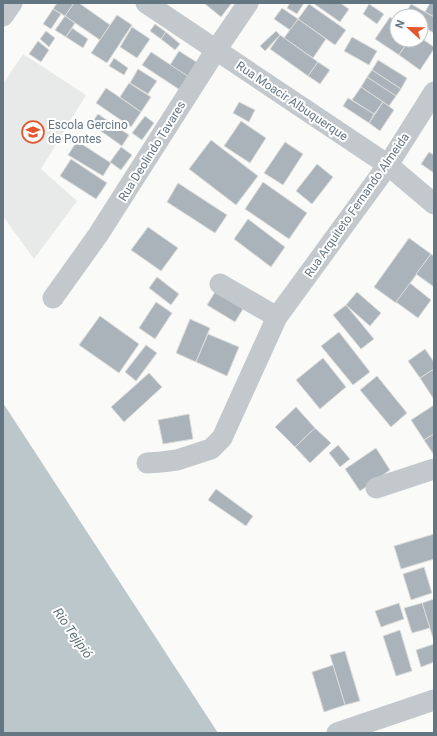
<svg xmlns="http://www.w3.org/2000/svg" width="437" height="736" font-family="Roboto,sans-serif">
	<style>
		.built { fill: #e8e9e9 }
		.water { fill: #bbc7cb }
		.building { fill: #aab3b9; stroke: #dcdcda }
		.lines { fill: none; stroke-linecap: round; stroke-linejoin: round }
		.minor { stroke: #c3c8cc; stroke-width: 21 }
		.labels { text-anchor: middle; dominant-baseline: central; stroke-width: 4; stroke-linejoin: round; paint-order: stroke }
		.street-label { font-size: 12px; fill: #657683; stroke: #fff }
		.poi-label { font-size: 12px; fill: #657683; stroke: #fff; text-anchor: start }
		.water-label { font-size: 13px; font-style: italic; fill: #60757c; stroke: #fff }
	</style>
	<rect width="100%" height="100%" fill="#fafaf8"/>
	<path class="built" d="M23,54L86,95L41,169L77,201L34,259L3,216V84Z"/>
	<path class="water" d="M3,403L218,733H3Z"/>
	<g class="building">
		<path d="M57,3H74L65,16L53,9Z"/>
		<path d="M74,3H79L110,25L100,40L65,16Z"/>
		<path d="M204,3H231V4L221,17Z"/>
		<path d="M290,3H304L297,14L287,8Z"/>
		<path d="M313,3H340L349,9L340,22Z"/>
		<path d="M430,3H434V17L425,12Z"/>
		<path d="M309,4L346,30L335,45L298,19Z"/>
		<path d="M369,4L384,14L377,24L363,14Z"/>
		<path d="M411,4L434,17V33L421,26V16H404Z"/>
		<path d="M282,8L298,19L290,30L274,19Z"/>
		<path d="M53,9L61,14L51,29L43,24Z"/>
		<path d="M117,15L132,25L107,63L91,53Z"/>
		<path d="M65,16L75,23L66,37L55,30Z"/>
		<path d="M390,17L397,22V40H409L399,55L375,39Z"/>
		<path d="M298,19L326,39L313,58L284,38Z"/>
		<path d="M155,24L166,32L161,39L150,31Z"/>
		<path d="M132,27L150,39L137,58L120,47Z"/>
		<path d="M72,28L88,39L83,48L66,37Z"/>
		<path d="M46,31L55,38L49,47L40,39Z"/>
		<path d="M276,31L280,35L265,51L260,46Z"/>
		<path d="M166,32L180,44L175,50L161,39Z"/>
		<path d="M280,35L318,62L308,76L270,49Z"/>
		<path d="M352,37L377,51L369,65L344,51Z"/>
		<path d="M421,38L434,47V49L420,70L399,55L409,40H421Z"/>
		<path d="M38,41L49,50L41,62L29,54Z"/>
		<path d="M179,51L198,63L189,77L170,65Z"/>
		<path d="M151,52L189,77L180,90L142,65Z"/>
		<path d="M114,58L128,68L124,75L109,66Z"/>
		<path d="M378,60L407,78L401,89L372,70Z"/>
		<path d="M318,62L330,70L320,84L308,76Z"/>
		<path d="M138,69L157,81L148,94L130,83Z"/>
		<path d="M372,70L401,89L396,96L367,77Z"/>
		<path d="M367,77L396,96L389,106L361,87Z"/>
		<path d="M129,83L151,97L141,112L120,97Z"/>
		<path d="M361,87L383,102L374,114L352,100Z"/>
		<path d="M106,88L141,112L131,127L96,103Z"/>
		<path d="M348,98L374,114L369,123L343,106Z"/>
		<path d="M239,102L255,110L249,122L233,113Z"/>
		<path d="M383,102L394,110L380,131L369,123Z"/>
		<path d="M98,114L129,135L122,146L91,124Z"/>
		<path d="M145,116L154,123L142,140L132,133Z"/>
		<path d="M241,121L266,138L250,163L224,146Z"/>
		<path d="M211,140L258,176L236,205L189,169Z"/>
		<path d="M77,141L111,163L103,176L68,155Z"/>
		<path d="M285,142L303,154L283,185L264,173Z"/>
		<path d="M121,147L132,155L121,170L110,162Z"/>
		<path d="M429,152L434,155V173L421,164Z"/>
		<path d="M71,159L107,183L96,199L60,176Z"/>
		<path d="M317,164L333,177L312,204L296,191Z"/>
		<path d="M263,182L307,213L289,239L245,209Z"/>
		<path d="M178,183L227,215L215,233L167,202Z"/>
		<path d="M248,219L285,247L271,267L234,239Z"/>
		<path d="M148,227L178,248L161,271L131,250Z"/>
		<path d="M409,238L431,254L396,303L374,287Z"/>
		<path d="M431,254L434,256V287L416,274Z"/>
		<path d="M157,277L179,294L171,305L149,288Z"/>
		<path d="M410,283L431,300L418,318L396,302Z"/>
		<path d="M215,292L243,309L235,322L207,305Z"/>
		<path d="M357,292L381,313L370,326L346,305Z"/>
		<path d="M156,302L172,313L155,339L139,328Z"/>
		<path d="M346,305L374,339L361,349L333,315Z"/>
		<path d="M100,316L139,344L119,373L79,345Z"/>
		<path d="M190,319L210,328L196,362L176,353Z"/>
		<path d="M339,332L370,372L353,385L321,346Z"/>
		<path d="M208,334L239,347L227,376L196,362Z"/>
		<path d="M146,345L157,353L136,381L125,372Z"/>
		<path d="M425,349L434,362V369L420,378L408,361Z"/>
		<path d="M323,358L346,387L320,409L296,380Z"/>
		<path d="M434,369V397L433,398L420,378Z"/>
		<path d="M149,373L162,387L124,422L111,407Z"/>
		<path d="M377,376L407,413L391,427L360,390Z"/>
		<path d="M434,405V434L424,440L411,420Z"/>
		<path d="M296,407L315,428L295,447L275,427Z"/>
		<path d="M189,414L193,439L163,444L158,420Z"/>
		<path d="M315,428L331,443L310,463L295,447Z"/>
		<path d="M434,434V455L424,440Z"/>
		<path d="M338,445L350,459L340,467L329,453Z"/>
		<path d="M376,448L390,470L360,491L345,469Z"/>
		<path d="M216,489L253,516L246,526L208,500Z"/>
		<path d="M434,534V559L401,569L394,546Z"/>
		<path d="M424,567L432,593L411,600L403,574Z"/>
		<path d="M434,599V638H433L422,603Z"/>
		<path d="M399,603L404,619L381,627L375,611Z"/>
		<path d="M422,603L430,628L412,633L404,608Z"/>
		<path d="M400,630L412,671L396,676L383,636Z"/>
		<path d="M434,644V662L421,667L416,650Z"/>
		<path d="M345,651L360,701L345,705L330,655Z"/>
		<path d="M333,665L345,705L324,712L312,672Z"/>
	</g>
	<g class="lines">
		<g class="minor">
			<path d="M146,3L388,165L434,204"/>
			<path d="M3,16L12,3"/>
			<path d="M220,284L277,317"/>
			<path d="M53,298L98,235L216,50L248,3"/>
			<path d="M147,463L161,462L177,460L211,449L222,438L277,317L388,165L434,92"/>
			<path d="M376,488L434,469"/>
			<path d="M337,733L434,700"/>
		</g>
	</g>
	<defs>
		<g id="school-ring" transform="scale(1.15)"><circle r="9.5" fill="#fff" stroke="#e4572e" stroke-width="1.5"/><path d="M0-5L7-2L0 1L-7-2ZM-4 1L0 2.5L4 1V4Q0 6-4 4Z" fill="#e4572e"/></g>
	</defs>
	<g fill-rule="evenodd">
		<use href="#school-ring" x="33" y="132"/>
	</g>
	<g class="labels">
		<g class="street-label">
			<text transform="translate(292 101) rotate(34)">Rua Moacir Albuquerque</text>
			<text transform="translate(152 151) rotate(-58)">Rua Deolindo Tavares</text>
			<text transform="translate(357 205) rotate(-55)">Rua Arquiteto Fernando Almeida</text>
		</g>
		<g class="poi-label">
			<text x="48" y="125">Escola Gercino<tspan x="48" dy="14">de Pontes</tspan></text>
		</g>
		<g class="water-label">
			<text transform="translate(73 633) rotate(55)">Rio Tejipió</text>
		</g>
	</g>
	<rect width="437" height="736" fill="none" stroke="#657683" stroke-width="8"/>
	<g transform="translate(409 28) rotate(292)"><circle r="19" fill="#ffffff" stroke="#c1c8cd"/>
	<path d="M0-3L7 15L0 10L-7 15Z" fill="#e4572e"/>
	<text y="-6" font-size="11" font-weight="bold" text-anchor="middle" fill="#657683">N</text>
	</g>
</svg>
